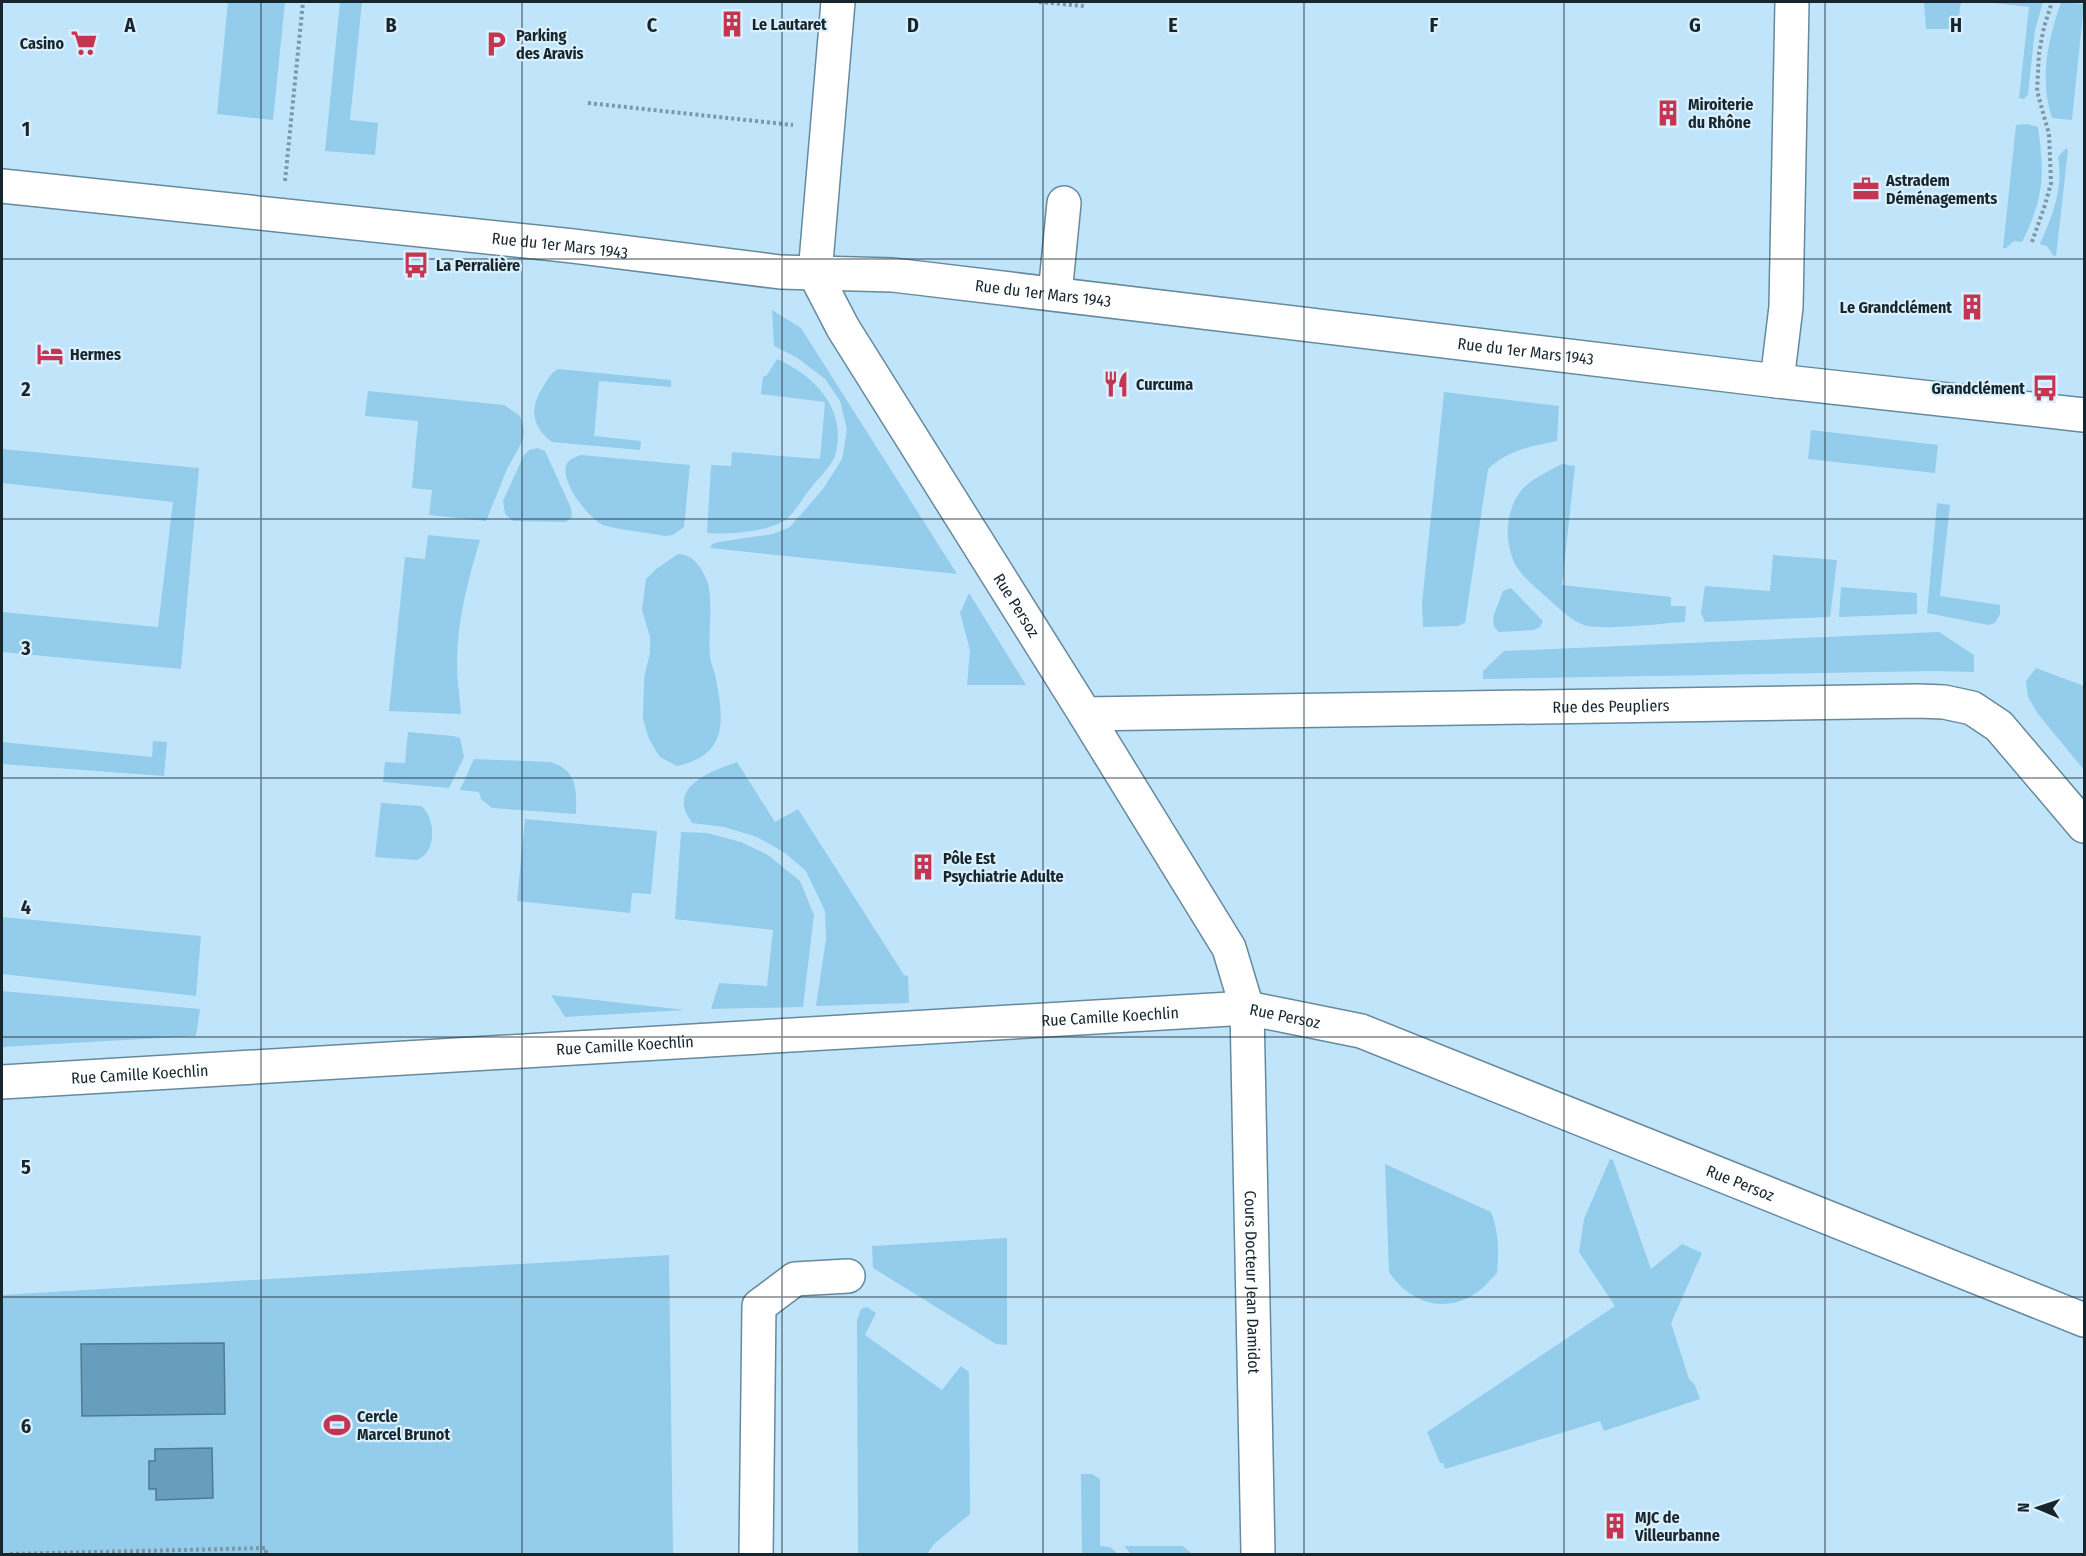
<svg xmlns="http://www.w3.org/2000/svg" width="2086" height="1556" font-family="'Fira Sans Condensed',sans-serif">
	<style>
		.green { fill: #94ccec }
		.water { fill: #679ebd; stroke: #4f7a92; stroke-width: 1.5 }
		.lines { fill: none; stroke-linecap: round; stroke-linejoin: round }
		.minor-casing { stroke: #66899c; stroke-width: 36 }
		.path { stroke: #7c98a8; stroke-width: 4; stroke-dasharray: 3 3; stroke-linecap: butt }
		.minor { stroke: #fff; stroke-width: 33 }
		.grid { fill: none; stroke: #17252d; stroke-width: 1.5; stroke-opacity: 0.55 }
		.labels { text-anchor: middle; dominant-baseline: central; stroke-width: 4.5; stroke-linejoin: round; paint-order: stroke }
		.poi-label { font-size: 16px; font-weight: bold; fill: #17252d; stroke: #daf0fd; text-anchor: start }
		.street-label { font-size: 16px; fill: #17252d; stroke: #daf0fd }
		.grid-label { font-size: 20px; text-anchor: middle; font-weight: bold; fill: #17252d; stroke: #daf0fd; stroke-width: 4.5; stroke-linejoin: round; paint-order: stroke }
	</style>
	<rect width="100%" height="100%" fill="#c0e5fb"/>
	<g class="green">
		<path d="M228,2H285L273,120L217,114Z"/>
		<path d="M340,2H362L350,120L378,123L375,155L325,151Z"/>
		<path d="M1924,2H1961L1957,29H1926Z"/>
		<path d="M1985,2H2043L2035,30L2028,94L2024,99L2019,98L2029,7Z"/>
		<path d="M2061,2L2084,4L2072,120L2052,118C2039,78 2048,40 2061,2Z"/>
		<path d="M2027,124L2038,127C2045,176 2044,197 2022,242L2014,241L2006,248H2003L2016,125Z"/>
		<path d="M2066,148L2068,150L2056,256L2053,255L2047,246L2040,244C2052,217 2064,187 2058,157Z"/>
		<path d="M772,310L801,328L957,574L710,548L712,544L719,542L773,534L790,527L823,489L842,459L847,430L840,401L825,379L796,357L774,346Z"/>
		<path d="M777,359C816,376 848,411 835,456C832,465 816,481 810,489C802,499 792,518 780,523C762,532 727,535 707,533L711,465L731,466L732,452L820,459L825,402L761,394L763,377L767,375Z"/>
		<path d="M558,369L671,380V387L599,381L594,436L641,441L640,450L552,442C532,427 529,408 543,387C547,380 551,373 558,369Z"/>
		<path d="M368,391L504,405L520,416L524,430L523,440L507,469L486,521L429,515L432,490L412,488L418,421L365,416Z"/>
		<path d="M1444,392L1559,406L1557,441C1532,446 1508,450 1488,469L1465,623L1458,626L1423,627L1422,603Z"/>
		<path d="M1811,430L1938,445L1935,473L1808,459Z"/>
		<path d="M538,448L545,451L571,508L572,517L566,522L513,521L505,514L503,501L524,455L529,450Z"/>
		<path d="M2,449L199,468L181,669L2,652V612L158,627L173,502L2,483Z"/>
		<path d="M581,455L690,465L684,527L673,535L665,536C651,533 611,529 601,524C587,516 561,482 566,466C568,459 575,457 581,455Z"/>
		<path d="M1562,464L1575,466L1562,585L1671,597V606H1686L1685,622C1664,623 1601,631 1584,625C1569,620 1557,606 1544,595C1534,586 1520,575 1514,562C1504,540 1506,511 1520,492C1530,479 1549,471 1562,464Z"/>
		<path d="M1937,503L1950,505L1940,596L2000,605V614L1995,623L1988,625L1927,613Z"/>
		<path d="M428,535L480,540C468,580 457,621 457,663C457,680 460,698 461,714L389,711L405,557L425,559Z"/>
		<path d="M678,554C694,554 703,570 708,583C713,607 708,633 710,657C711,665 715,672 716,679C724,721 728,755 677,766L660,757L656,751L649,739L643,719L644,678L650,653V637L642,610L646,579L656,569Z"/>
		<path d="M1773,555L1837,560L1830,617L1705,622L1701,613L1705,586L1770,591Z"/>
		<path d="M1841,587L1917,593V614L1839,617Z"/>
		<path d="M1511,588L1543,621L1540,627L1534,630L1499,632L1494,627L1493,617L1503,591Z"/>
		<path d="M969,593L1026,685H967L970,650L960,613Z"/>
		<path d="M1939,632L1974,655V672L1935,671L1483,679V671L1504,651Z"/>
		<path d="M2036,668L2084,686V770L2038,714L2028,697L2026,681Z"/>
		<path d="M408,732L453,736L460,738L464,757L449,788L383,782L385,762L405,763Z"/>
		<path d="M153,741L167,742L164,776L2,764V742L152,757Z"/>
		<path d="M474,759L550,762C577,769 577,791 576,814L492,808L481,799L479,792L460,790Z"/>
		<path d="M737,762L775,822L798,809L904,975L908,976L909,1003L816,1006L826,939L825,911L806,871L785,853L757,837L724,827L692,823C690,819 686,814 685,810C676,782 718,769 737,762Z"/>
		<path d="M381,803L421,806C436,817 437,853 417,860L375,857Z"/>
		<path d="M525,819L657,831L651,894L632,893L630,913L517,901Z"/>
		<path d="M681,832L707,833L741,842L768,855L800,881L814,915L803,1007L711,1009L719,983L767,986L773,930L675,919Z"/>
		<path d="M2,917L201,936L196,996L2,974Z"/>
		<path d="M2,991L200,1009L196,1036L2,1047Z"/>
		<path d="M551,995L685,1010L565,1017Z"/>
		<path d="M1610,1159L1613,1160L1651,1269L1682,1244L1702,1253L1671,1323L1689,1379L1695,1385L1700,1399L1604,1431L1600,1421L1445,1469L1443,1463H1440L1427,1432L1615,1306L1579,1252L1584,1219Z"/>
		<path d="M1385,1164L1491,1212C1499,1233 1499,1251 1497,1273C1490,1280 1484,1288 1476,1293C1444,1315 1409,1302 1389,1272Z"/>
		<path d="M1007,1238V1345L996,1344L873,1268L872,1246Z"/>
		<path d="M669,1255L673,1554H2V1295Z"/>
		<path d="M867,1307L876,1313L865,1335L942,1390L961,1366L969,1372L970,1514L934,1544L927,1554H858L857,1320L861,1309Z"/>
		<path d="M1081,1474H1092L1100,1479V1546L1110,1547L1118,1554H1082Z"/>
		<path d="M1124,1546H1183L1192,1554H1131Z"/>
	</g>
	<g class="water">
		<path d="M224,1343L225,1414L82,1416L81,1344Z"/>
		<path d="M212,1448L213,1498L156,1500V1489H149V1461H155V1449Z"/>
	</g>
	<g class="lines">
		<g class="minor-casing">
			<g id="minor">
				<path id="s1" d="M2,186L573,246L780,272L893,275L1777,381L2084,415"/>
				<path id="s2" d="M815,274L843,328L1085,714L1229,948L1247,1008L1258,1554"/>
				<path d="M815,274L838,2"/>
				<path d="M1055,294L1064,203"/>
				<path d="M1777,381L1786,307L1792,2"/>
				<path id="s3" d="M1085,714L1918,701L1944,702L1972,708L1999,726L2084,826"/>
				<path id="s4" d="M2,1082L1247,1008L1361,1031L2084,1320"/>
				<path d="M756,1554L759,1306L795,1279L848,1276"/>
			</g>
		</g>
		<g class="path">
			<path d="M1039,2L1084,6"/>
			<path d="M588,103L793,125"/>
			<path d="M285,181L303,2"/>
			<path d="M2032,242L2045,205L2051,183L2049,134L2037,91L2039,53L2044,27L2052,2"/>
			<path d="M10,1554L266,1548V1554"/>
		</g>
		<use href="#minor" class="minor"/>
	</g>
	<path class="grid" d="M261,2V1554M522,2V1554M782,2V1554M1043,2V1554M1304,2V1554M1564,2V1554M1825,2V1554M2,259H2084M2,519H2084M2,778H2084M2,1037H2084M2,1297H2084"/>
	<defs>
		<g id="building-bare" transform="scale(2.07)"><path d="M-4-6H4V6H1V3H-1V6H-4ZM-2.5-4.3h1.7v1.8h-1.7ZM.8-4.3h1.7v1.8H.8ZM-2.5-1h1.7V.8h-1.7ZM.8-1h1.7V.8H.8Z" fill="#c53551" stroke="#daf0fd" stroke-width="2.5" paint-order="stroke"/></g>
		<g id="supermarket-bare" transform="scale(2.07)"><path d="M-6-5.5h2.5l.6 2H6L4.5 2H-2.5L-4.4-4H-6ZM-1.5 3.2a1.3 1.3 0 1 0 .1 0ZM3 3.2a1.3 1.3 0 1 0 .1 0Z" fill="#c53551" stroke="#daf0fd" stroke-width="2.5" paint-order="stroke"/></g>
		<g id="parking-bare" transform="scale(2.07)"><path d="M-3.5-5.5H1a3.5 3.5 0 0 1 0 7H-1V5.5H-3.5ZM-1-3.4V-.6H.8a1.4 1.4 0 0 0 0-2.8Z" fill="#c53551" stroke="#daf0fd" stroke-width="2.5" paint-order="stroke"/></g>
		<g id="office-bare" transform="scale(2.07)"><path d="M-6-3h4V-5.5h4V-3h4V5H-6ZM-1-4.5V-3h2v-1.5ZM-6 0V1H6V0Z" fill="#c53551" stroke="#daf0fd" stroke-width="2.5" paint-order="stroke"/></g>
		<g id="bus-bare" transform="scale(2.07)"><path d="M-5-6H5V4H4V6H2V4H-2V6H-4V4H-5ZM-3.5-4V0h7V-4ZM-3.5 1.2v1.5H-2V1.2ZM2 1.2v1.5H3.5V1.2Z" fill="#c53551" stroke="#daf0fd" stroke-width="2.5" paint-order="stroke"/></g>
		<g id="hotel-bare" transform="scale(2.07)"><path d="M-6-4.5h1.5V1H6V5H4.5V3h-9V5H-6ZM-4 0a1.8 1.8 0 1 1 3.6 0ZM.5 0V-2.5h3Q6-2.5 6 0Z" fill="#c53551" stroke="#daf0fd" stroke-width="2.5" paint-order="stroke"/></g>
		<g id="restaurant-bare" transform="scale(2.07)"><path d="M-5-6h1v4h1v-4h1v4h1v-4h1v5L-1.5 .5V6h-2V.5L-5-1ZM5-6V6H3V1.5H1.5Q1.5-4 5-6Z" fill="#c53551" stroke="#daf0fd" stroke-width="2.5" paint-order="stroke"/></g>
		<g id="stadium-bare" transform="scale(2.07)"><path d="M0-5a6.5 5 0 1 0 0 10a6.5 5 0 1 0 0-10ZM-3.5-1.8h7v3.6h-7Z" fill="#c53551" stroke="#daf0fd" stroke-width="2.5" paint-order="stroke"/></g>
	</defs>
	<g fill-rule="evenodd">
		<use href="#building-bare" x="732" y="24"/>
		<use href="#supermarket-bare" x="84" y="43"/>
		<use href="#parking-bare" x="496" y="44"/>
		<use href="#building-bare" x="1668" y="113"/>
		<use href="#office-bare" x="1866" y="189"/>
		<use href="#bus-bare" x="416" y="265"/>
		<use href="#building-bare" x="1972" y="307"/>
		<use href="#hotel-bare" x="50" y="354"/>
		<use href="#restaurant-bare" x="1116" y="384"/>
		<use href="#bus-bare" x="2045" y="388"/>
		<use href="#building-bare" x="923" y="867"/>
		<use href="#stadium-bare" x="337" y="1425"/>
		<use href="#building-bare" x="1615" y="1526"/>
	</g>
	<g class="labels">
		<g class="poi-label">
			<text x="752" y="24">Le Lautaret</text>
			<text x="516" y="35">Parking<tspan x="516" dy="18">des Aravis</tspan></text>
			<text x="64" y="43" text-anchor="end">Casino</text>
			<text x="1688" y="104">Miroiterie<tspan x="1688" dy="18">du Rhône</tspan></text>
			<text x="1886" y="180">Astradem<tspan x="1886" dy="18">Déménagements</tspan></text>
			<text x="436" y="265">La Perralière</text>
			<text x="1952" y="307" text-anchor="end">Le Grandclément</text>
			<text x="70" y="354">Hermes</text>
			<text x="1136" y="384">Curcuma</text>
			<text x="2025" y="388" text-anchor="end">Grandclément</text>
			<text x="943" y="858">Pôle Est<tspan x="943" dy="18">Psychiatrie Adulte</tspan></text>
			<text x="357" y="1416">Cercle<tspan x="357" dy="18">Marcel Brunot</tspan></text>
			<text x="1635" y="1517">MJC de<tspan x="1635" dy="18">Villeurbanne</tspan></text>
		</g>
		<g class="street-label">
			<text stroke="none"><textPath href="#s1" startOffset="561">Rue du 1er Mars 1943</textPath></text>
			<text stroke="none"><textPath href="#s1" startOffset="1047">Rue du 1er Mars 1943</textPath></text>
			<text stroke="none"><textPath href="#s1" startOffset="1533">Rue du 1er Mars 1943</textPath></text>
			<text stroke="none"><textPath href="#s2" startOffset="388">Rue Persoz</textPath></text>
			<text stroke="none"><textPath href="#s3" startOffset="526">Rue des Peupliers</textPath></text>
			<text stroke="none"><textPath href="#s4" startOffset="1286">Rue Persoz</textPath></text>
			<text stroke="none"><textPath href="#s4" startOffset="1110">Rue Camille Koechlin</textPath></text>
			<text stroke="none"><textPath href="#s4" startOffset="624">Rue Camille Koechlin</textPath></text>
			<text stroke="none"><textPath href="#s4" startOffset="138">Rue Camille Koechlin</textPath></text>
			<text stroke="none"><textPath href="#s4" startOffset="1772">Rue Persoz</textPath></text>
			<text stroke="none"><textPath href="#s2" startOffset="1128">Cours Docteur Jean Damidot</textPath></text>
		</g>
	</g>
	<g class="grid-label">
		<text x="130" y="32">A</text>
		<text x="391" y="32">B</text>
		<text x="652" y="32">C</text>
		<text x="913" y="32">D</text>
		<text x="1173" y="32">E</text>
		<text x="1434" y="32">F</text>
		<text x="1695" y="32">G</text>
		<text x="1956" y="32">H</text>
		<text x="26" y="136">1</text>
		<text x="26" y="396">2</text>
		<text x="26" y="655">3</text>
		<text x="26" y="914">4</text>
		<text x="26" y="1174">5</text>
		<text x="26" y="1433">6</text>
	</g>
	<rect width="2086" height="1556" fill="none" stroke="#17252d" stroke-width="6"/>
	<g transform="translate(2038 1508) rotate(272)" stroke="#daf0fd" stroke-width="4.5" paint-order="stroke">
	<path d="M0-4.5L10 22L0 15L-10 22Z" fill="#17252d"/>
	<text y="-9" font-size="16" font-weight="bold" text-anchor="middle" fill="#17252d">N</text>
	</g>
</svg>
